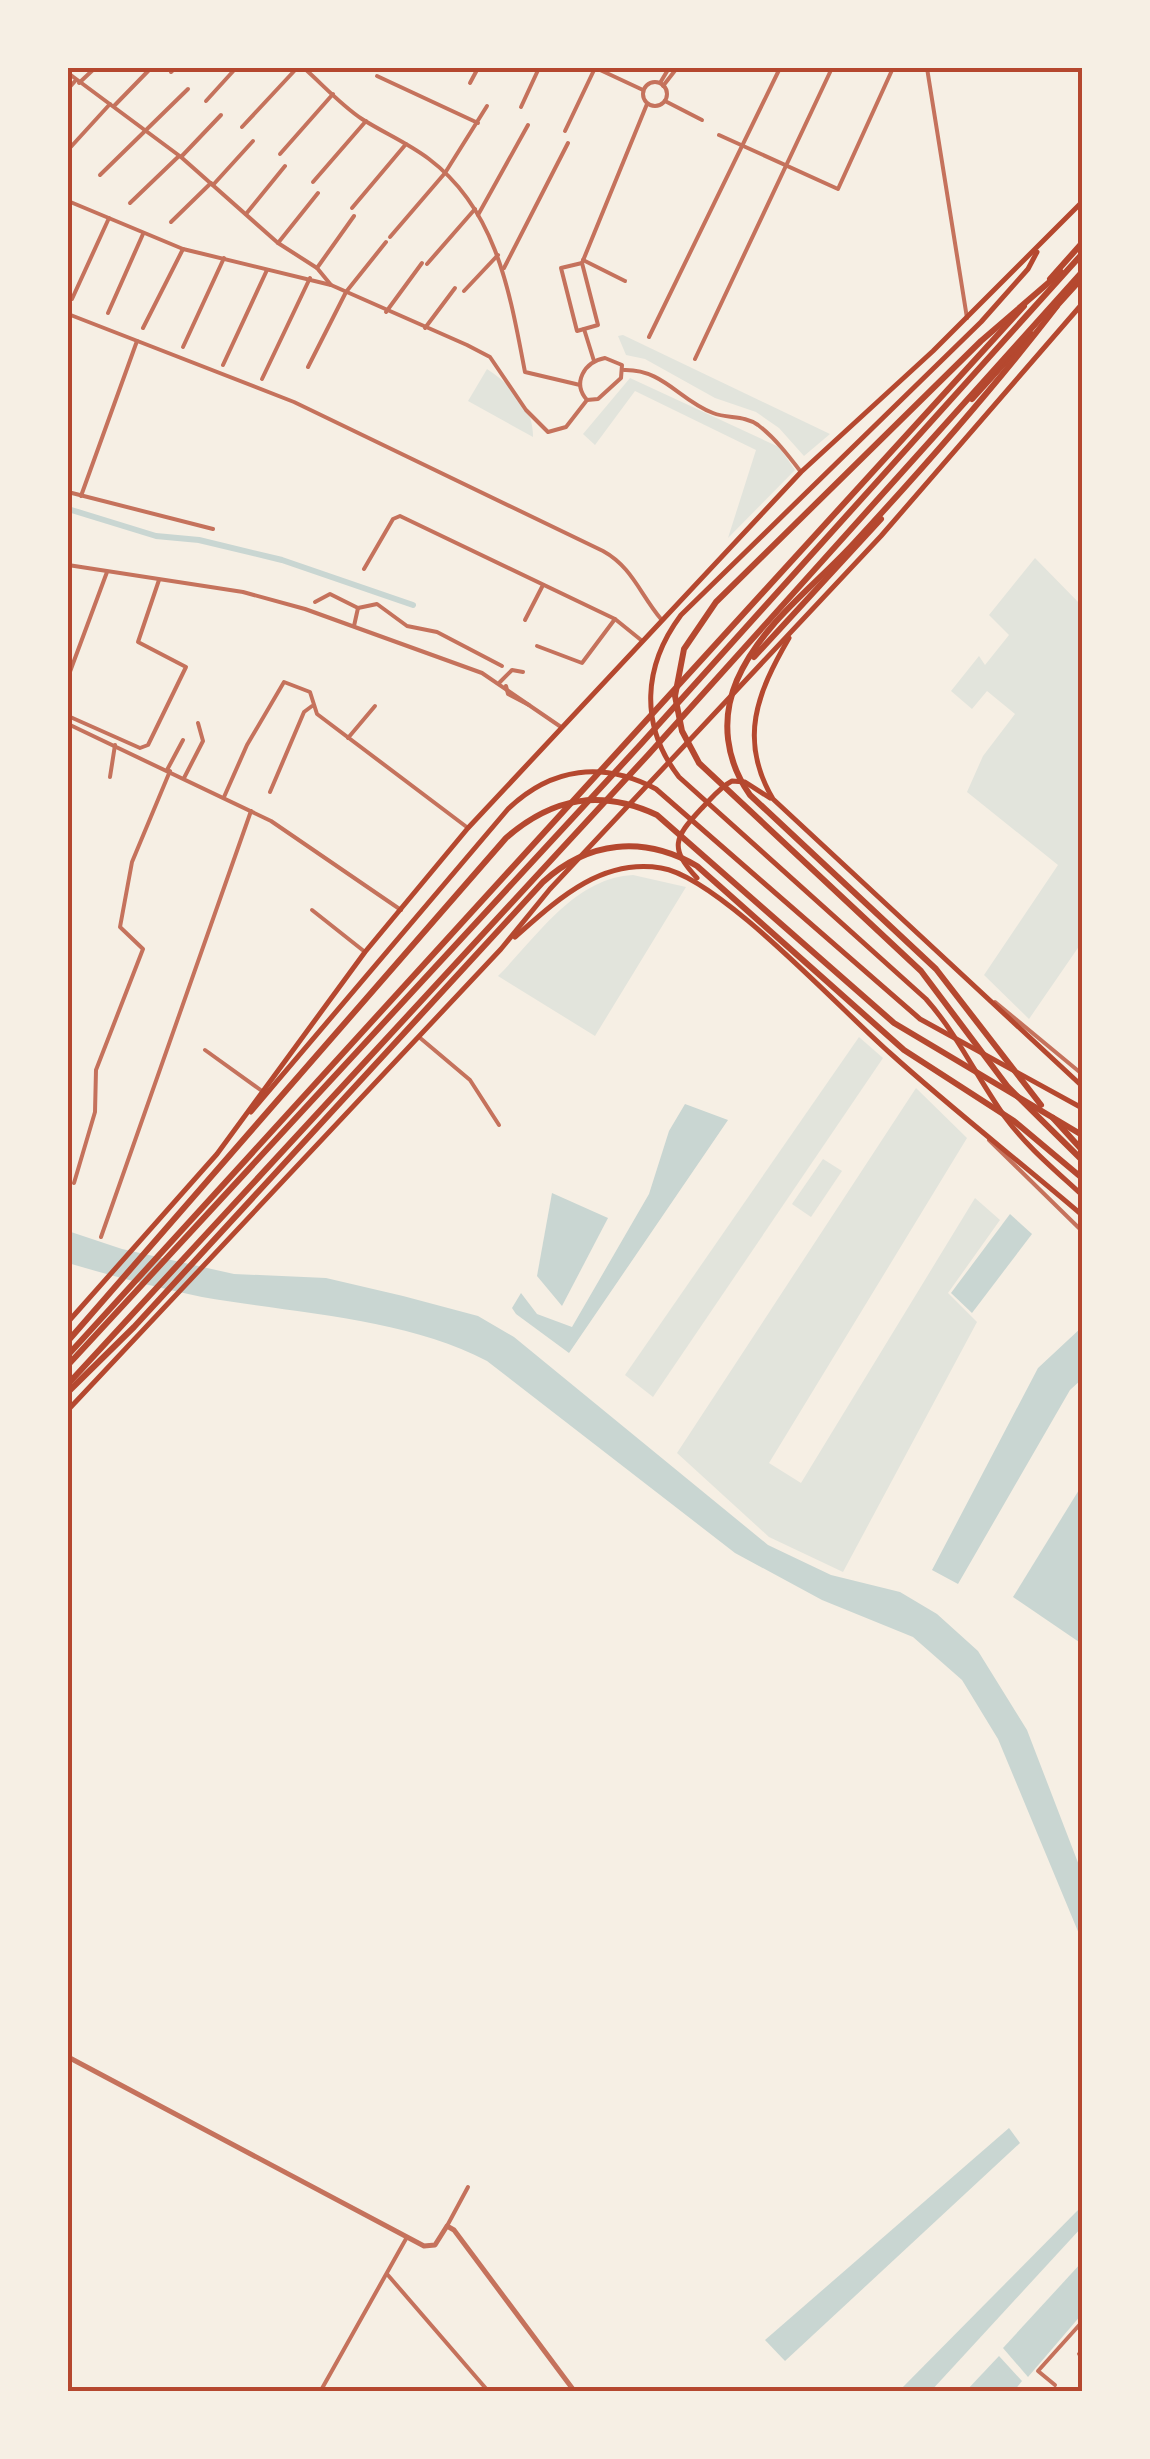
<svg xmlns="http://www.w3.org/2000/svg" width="1150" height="2459" font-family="Signika,sans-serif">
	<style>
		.green { fill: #e2e4dc }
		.water { fill: #c9d6d2 }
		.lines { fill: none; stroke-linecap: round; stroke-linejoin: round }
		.canal { stroke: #c9d6d2; stroke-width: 6 }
		.minor { stroke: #c5725c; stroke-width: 4 }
		.tertiary { stroke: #c5725c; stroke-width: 5 }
		.secondary { stroke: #b5482f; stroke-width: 5 }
		.trunk { stroke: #b5482f; stroke-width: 6 }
		.motorway { stroke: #b5482f; stroke-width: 6 }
		.neatline { fill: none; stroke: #b5482f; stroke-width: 4 }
	</style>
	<rect width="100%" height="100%" fill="#f6efe4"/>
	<g class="green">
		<path d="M623,335L830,434L804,456L779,428L756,412L715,398L645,359L626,355L618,336Z"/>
		<path d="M487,369C512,386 533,406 533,437L468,401Z"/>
		<path d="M630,378L779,447L795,470L728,538L756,450L635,391L595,445L583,434Z"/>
		<path d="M1035,558L1082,606V942L1029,1019L984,975L1058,865L967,792L983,756L1015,714L987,691L972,709L951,691L979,656L985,665L1009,635L989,615Z"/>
		<path d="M633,875L686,887L595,1036L498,976C537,937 574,878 633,875Z"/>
		<path d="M859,1037L883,1058L653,1397L625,1375Z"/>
		<path d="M916,1088L967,1138L769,1463L801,1483L975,1198L1000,1220L948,1293L977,1322L843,1572L769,1537L677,1453Z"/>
		<path d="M823,1159L842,1171L811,1217L792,1204Z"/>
	</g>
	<g class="water">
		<path d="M685,1104L728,1120L569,1353L516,1314L512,1308L521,1293L537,1314L572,1327L649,1194L669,1131Z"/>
		<path d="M552,1193L608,1218L562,1306L537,1276Z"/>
		<path d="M1010,1214L1032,1234L972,1313L951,1293Z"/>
		<path d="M68,1231L122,1249L234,1274L326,1278L403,1296L478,1316L514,1337L768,1545L831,1575L900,1592L937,1614L978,1651L1027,1730L1082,1873V1941L998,1739L962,1680L913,1637L822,1600L735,1553L487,1361C406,1318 292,1313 202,1297C157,1288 112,1276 68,1263Z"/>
		<path d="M1082,1327V1379L1070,1390L958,1584L932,1570L1038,1368Z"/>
		<path d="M1082,1485V1644L1013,1597Z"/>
		<path d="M1009,2128L1020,2143L785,2361L765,2340Z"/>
		<path d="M1082,2206V2227L931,2391H899Z"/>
		<path d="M1082,2262V2314L1028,2377L1003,2348Z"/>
		<path d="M999,2356L1022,2381L1014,2391H966Z"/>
	</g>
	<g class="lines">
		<path class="canal" d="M68,509L156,536L199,540L282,560L413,605"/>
		<g class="minor">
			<path d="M304,68C323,85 341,105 362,119C384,133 408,143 429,159C497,210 510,294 525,372L580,385"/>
			<path d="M927,68L967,318"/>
			<path d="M598,69L643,90"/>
			<path d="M171,72L175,68"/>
			<path d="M68,73L181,157L278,243"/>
			<path d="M377,76L478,123"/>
			<circle cx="655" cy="94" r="12"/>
			<path d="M79,83L95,68"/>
			<path d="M470,83L478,68"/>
			<path d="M660,83L669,68"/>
			<path d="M663,86L677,68"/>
			<path d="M68,89L76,80"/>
			<path d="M206,101L236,68"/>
			<path d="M665,101L702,120"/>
			<path d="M114,106L151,68"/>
			<path d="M521,107L539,68"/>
			<path d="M242,127L297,68"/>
			<path d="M565,131L595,68"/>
			<path d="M719,135L838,189L893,68"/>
			<path d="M68,150L110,104"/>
			<path d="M280,154L333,94"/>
			<path d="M181,157L221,115"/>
			<path d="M100,175L188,89"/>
			<path d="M313,182L366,121"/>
			<path d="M213,185L253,141"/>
			<path d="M68,201L183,249L331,285L467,345L490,357L526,410L548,432L566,427L587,400"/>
			<path d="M130,203L179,156"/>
			<path d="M352,208L406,144"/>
			<path d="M246,214L285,166"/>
			<path d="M478,215L528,125"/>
			<path d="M171,222L211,183"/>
			<path d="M390,237L445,173L487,106"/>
			<path d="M583,260L625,281"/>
			<path d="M582,263L598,325L577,331L561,268Z"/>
			<path d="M582,263L647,104"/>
			<path d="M427,264L475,209"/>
			<path d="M317,268L278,243L318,193"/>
			<path d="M504,268L568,143"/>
			<path d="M331,285L317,268L354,216"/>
			<path d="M464,291L498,255"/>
			<path d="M72,299L109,218"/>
			<path d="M386,312L422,263"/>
			<path d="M108,313L143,234"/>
			<path d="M68,314L294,402L603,551C632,567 640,594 661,619"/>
			<path d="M143,328L183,249"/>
			<path d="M425,328L455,288"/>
			<path d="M584,329L594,361"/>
			<path d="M649,337L780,68"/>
			<path d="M183,347L224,258"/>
			<path d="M605,358L622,365L621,378L598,399L587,400C572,383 584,362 605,358Z"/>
			<path d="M695,359L832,68"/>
			<path d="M223,365L267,270"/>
			<path d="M308,367L346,292L386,242"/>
			<path d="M624,370C663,369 679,400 713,413C728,419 744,415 758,425C775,438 788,455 801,472"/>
			<path d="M262,379L310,278"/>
			<path d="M68,492L213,529"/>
			<path d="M81,496L137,341"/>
			<path d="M68,565L243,592L305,609L482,673L561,727"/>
			<path d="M364,569L393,519L400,516L615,619L641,640"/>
			<path d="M315,602L330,594L358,608"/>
			<path d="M525,620L543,585"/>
			<path d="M354,626L358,608L377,604L407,626L437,632L502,666"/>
			<path d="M537,646L582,663L615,619"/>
			<path d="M68,677L107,572"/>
			<path d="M500,682L512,670L523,672"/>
			<path d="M506,686L508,694L529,705"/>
			<path d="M68,716L140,748L148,745L186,667L138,642L159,580"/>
			<path d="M68,724L271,821L401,910"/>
			<path d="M348,738L375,706"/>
			<path d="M167,770L183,740"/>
			<path d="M110,777L115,745"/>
			<path d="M184,778L203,741L198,723"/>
			<path d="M270,792L304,712L312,706"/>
			<path d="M224,797L247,745L284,682L310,692L317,714L468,828"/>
			<path d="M312,910L365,952"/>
			<path d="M995,1002L1082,1074"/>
			<path d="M419,1037L470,1080L499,1125"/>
			<path d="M205,1050L262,1091"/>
			<path d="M989,1140L1082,1231"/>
			<path d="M74,1183L95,1112L96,1070L143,949L120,927L132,862L170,771"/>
			<path d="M101,1237L251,811"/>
			<path d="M447,2226L468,2187"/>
			<path d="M387,2274L489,2392"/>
			<path d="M1079,2354L1082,2352"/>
			<path d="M1055,2385L1038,2371L1082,2322"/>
			<path d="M320,2392L407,2237"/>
		</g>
		<path class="tertiary" d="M68,2057L424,2246L435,2245L447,2226L454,2230L575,2392"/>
		<g class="secondary">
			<path d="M1037,252L1028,269L981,322L681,615C643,666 639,725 679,777L926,999C958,1035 977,1078 1005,1117C1027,1147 1055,1170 1082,1195"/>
			<path d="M789,638C757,693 738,740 773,799L1082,1086"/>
			<path d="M697,878C669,848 674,838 701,809C711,799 720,787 732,781L745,782L770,798"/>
			<path d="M515,937C557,900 601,858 661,868C719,877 841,1010 890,1053C952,1109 1019,1161 1082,1215"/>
			<path d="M251,1112L508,809C552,767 603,761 656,789L920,1019L1082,1108"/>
			<path d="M68,1322L217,1154L365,952L468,828L801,472L933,351L1082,202"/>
			<path d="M68,1410L501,949L550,889L881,536L1082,304"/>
		</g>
		<g class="trunk">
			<path d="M1050,279L1082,243"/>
			<path d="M1053,310L1082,278"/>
			<path d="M972,399L1031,334"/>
			<path d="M68,1355L1024,306"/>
		</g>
		<g class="motorway">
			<path d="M1061,272L981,341L716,602L684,649L675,696L682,731L699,763L921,971L1008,1087L1082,1160"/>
			<path d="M754,657L881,519"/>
			<path d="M1041,1105L936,969L750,795C726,761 720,720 737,680C762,623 814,587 855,542C925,466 993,389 1057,306"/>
			<path d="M1053,1118L1082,1150"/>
			<path d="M68,1341L506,838C553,797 601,789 657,815L894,1023L1082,1135"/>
			<path d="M68,1365L641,744L1082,254"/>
			<path d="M68,1384L648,755L1082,272"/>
			<path d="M68,1392L134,1327L543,882C588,841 643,835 697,866L904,1050L1014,1121L1082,1178"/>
		</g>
	</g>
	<rect width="1150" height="2459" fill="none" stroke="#f6efe4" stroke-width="140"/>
	<rect x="70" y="70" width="1010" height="2319" class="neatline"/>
</svg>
